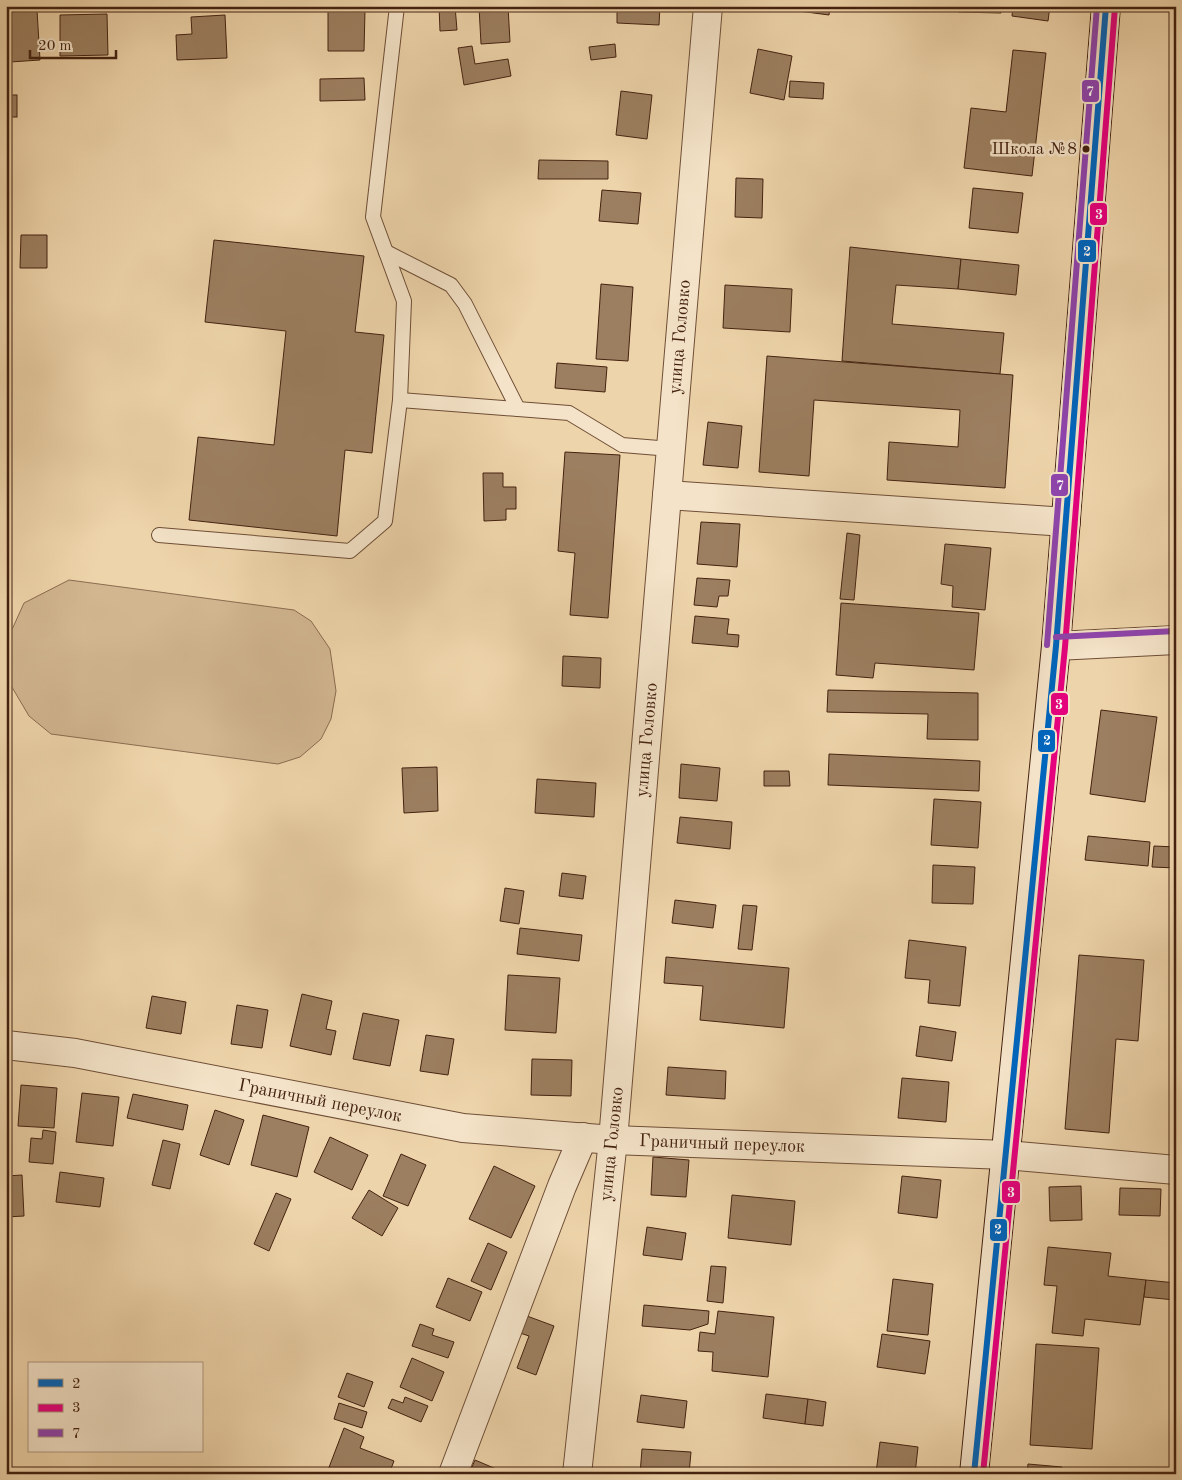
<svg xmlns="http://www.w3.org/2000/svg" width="1182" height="1480" font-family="'Old Standard TT',serif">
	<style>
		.green { fill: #d1b690; stroke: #8a6c50 }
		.building { fill: #9c7f60; stroke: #442210 }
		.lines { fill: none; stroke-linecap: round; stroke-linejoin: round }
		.lane-casing { stroke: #6e4e36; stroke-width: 16 }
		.street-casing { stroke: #6e4e36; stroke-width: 30 }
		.secondary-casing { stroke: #442210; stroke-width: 30 }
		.lane { stroke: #f4e3c8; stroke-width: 14 }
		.street { stroke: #f4e3c8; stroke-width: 28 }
		.secondary { stroke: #f4e3c8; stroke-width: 28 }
		.bus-1-casing { stroke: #f4e3c8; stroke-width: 10 }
		.bus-2-casing { stroke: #f4e3c8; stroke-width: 10 }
		.bus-3-casing { stroke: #f4e3c8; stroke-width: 10 }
		.bus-1 { stroke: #0065bd; stroke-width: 6 }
		.bus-2 { stroke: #e5007d; stroke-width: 6 }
		.bus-3 { stroke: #8e44ad; stroke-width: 6 }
		.bus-dot { fill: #442210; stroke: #f4e3c8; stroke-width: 2 }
		.labels { text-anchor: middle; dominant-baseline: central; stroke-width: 5; stroke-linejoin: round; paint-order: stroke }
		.bus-label { font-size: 17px; fill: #442210; stroke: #f4e3c8; text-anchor: end }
		.street-label { font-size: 18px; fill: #442210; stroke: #f4e3c8 }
		.line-badge { stroke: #f4e3c8; stroke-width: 2 }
		.badge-label { font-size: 14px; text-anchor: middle; font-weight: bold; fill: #fff }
	</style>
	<rect width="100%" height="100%" fill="#eed4aa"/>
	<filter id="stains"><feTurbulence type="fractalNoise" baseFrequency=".004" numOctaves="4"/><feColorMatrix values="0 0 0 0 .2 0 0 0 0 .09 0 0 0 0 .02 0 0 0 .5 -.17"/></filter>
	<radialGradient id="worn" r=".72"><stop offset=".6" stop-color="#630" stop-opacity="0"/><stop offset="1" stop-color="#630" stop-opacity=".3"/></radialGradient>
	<path class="green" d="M69,580L294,610L311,621L330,649L336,691L331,719L321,739L300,757L278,764L51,734L29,716L6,677L10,634L24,603Z"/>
	<g class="building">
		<path d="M439,6H455L457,30L440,31Z"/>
		<path d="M508,6L510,42L481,44L479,7Z"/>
		<path d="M617,6H660L659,25L617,23Z"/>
		<path d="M761,6H830L829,15Z"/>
		<path d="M958,6H1002L1001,13L958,12Z"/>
		<path d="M1013,6H1050L1048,21L1012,16Z"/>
		<path d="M37,10L40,60L10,62L7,12Z"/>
		<path d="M328,10H365L364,51H328Z"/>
		<path d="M107,14L108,55L60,56V15Z"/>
		<path d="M225,15L227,58L177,60L176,35L192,34L191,17Z"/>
		<path d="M615,44L616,57L591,60L589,47Z"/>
		<path d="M472,46L475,64L508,59L511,76L464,85L458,48Z"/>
		<path d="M758,49L792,56L784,100L750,93Z"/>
		<path d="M1013,50L1046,53L1032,176L964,168L971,108L1006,112Z"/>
		<path d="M364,78L365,100L320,101V79Z"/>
		<path d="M790,81L824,83L823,99L789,97Z"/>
		<path d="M621,91L652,95L647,139L616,135Z"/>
		<rect x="6" y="95" width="11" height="22"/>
		<path d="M539,160L608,161V179H538Z"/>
		<path d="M736,178L763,179L762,218L735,217Z"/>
		<path d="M973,188L1023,193L1018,233L969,228Z"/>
		<path d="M602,190L641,193L638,224L599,221Z"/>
		<path d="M21,235H47V268H20Z"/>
		<path d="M214,240L364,256L355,332L384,335L372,453L345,450L337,536L189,520L198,437L274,445L286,331L205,322Z"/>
		<path d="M850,247L961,259L958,289L896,285L892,324L1004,333L1000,374L842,361Z"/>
		<path d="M961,259L1019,265L1016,295L958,289Z"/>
		<path d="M601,284L633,287L628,361L596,359Z"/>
		<path d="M725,285L792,289L790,332L723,328Z"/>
		<path d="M767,356L1013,375L1005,488L887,480L889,442L958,447L960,410L814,400L809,476L759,472Z"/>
		<path d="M557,363L607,367L605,392L555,388Z"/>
		<path d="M708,422L742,426L738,468L703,465Z"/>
		<path d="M565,452L620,455L608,618L570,615L575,553L558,551Z"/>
		<path d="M483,473H503V487H516V509H506V520L484,521Z"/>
		<path d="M701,522L740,524L737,567L697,564Z"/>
		<path d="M847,533L860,535L854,600L840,599Z"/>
		<path d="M945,544L991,548L985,610L952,607L953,586L941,584Z"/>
		<path d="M697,578L730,580L728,596H719L717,607L694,605Z"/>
		<path d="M841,603L979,613L974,670L875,663L873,678L836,675Z"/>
		<path d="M695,616L729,619L727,634L739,635L738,647L692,643Z"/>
		<path d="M563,656L601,658L600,688L562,686Z"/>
		<path d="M828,690L978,693V740L927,739L928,714L827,712Z"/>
		<path d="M1101,710L1157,717L1145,802L1090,794Z"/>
		<path d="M829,754L980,761L979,791L828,785Z"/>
		<path d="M681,764L720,768L717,801L679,798Z"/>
		<path d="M437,767L438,811L404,813L402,768Z"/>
		<path d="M764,771H789L790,786H764Z"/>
		<path d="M537,779L596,783L594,817L535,813Z"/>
		<path d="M934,799L981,802L978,848L931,845Z"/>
		<path d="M680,817L732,822L730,849L677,843Z"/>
		<path d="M1088,836L1150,842L1148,866L1085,860Z"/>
		<path d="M1154,846L1176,847V868L1152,867Z"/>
		<path d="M933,865L975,867L973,904L932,903Z"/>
		<path d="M562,873L586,876L583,899L559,896Z"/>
		<path d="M505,888L524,891L519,924L500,921Z"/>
		<path d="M675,900L716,905L713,928L672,923Z"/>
		<path d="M743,905L757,906L752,950L738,949Z"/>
		<path d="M520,928L582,935L579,961L517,954Z"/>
		<path d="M909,940L966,947L960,1006L928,1003L930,980L905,978Z"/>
		<path d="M1079,955L1144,960L1138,1041L1116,1039L1109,1133L1065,1129Z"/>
		<path d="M666,957L789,968L784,1028L700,1020L703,986L664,983Z"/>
		<path d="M508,975L560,978L556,1033L505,1030Z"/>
		<path d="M302,994L332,1001L326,1029L336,1031L331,1055L290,1046Z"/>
		<path d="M152,996L186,1002L181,1034L146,1028Z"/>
		<path d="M237,1005L268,1010L262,1048L231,1044Z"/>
		<path d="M363,1013L399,1020L390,1066L353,1059Z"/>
		<path d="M920,1026L956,1032L952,1061L916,1056Z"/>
		<path d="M426,1035L454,1039L448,1075L420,1071Z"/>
		<path d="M532,1059L572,1060L571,1096L531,1095Z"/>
		<path d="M668,1067L726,1071L725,1099L666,1095Z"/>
		<path d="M902,1078L949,1082L946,1122L898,1118Z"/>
		<path d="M21,1085L57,1088L54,1128L18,1126Z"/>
		<path d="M82,1093L119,1097L113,1146L76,1142Z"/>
		<path d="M133,1094L188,1105L183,1130L127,1118Z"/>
		<path d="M215,1110L244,1120L229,1165L200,1155Z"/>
		<path d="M263,1115L309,1127L297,1177L251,1165Z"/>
		<path d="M43,1130L56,1132L53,1164L29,1162L31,1138L42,1139Z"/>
		<path d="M330,1137L368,1155L352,1190L314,1172Z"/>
		<path d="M163,1140L180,1144L170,1189L152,1185Z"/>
		<path d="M401,1154L426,1165L408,1206L383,1196Z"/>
		<path d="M653,1157L689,1160L686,1197L651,1195Z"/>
		<path d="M494,1166L535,1186L511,1238L469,1219Z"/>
		<path d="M60,1172L104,1178L100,1207L56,1202Z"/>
		<path d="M22,1175L24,1216L6,1217V1176Z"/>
		<path d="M902,1176L941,1180L937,1218L898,1213Z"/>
		<path d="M1081,1186L1082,1220L1050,1221L1049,1187Z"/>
		<path d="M1120,1188L1161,1189L1160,1216L1119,1215Z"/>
		<path d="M369,1190L398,1208L382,1236L352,1218Z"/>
		<path d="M276,1193L291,1199L269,1251L254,1244Z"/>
		<path d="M732,1195L795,1201L791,1245L728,1238Z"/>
		<path d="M647,1227L686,1233L682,1260L643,1255Z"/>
		<path d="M488,1243L507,1252L491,1290L471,1281Z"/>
		<path d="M1048,1247L1111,1253L1108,1276L1146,1280L1140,1325L1085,1319L1083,1336L1052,1333L1057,1286L1044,1285Z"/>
		<path d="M711,1266L726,1267L723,1303L707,1301Z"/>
		<path d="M448,1278L482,1292L470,1321L436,1307Z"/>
		<path d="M893,1279L933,1284L928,1335L887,1331Z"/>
		<path d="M1146,1280L1176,1283L1175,1300L1144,1297Z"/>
		<path d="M644,1305L709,1311L708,1324L690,1330L642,1326Z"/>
		<path d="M718,1311L774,1317L768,1377L712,1371L713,1352L698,1351L700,1332L715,1334Z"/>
		<path d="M527,1316L554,1326L536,1375L517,1368L529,1336L520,1333Z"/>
		<path d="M420,1324L434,1329L432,1335L454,1342L448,1358L412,1346Z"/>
		<path d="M882,1334L930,1341L925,1374L877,1367Z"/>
		<path d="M1036,1344L1099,1348L1092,1449L1030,1445Z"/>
		<path d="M412,1358L444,1372L432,1401L400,1387Z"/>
		<path d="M347,1373L373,1382L364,1407L338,1397Z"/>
		<path d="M766,1394L808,1399L805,1424L763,1418Z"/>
		<path d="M641,1395L687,1401L684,1428L637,1422Z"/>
		<path d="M405,1397L428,1406L421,1422L388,1408L392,1399L403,1403Z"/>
		<path d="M808,1399L826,1402L823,1426L805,1424Z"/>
		<path d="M339,1403L367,1412L362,1428L334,1419Z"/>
		<path d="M344,1428L364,1437L360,1448L394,1461L389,1474H338L328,1470Z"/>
		<path d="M880,1442L918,1447L915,1474L876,1473Z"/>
		<path d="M642,1449L691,1452L689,1474H640Z"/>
		<path d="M475,1460L508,1474H469Z"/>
		<path d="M1028,1464L1062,1467L1061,1474H1027Z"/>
	</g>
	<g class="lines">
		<g class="lane-casing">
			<g id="lane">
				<path d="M386,252L451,285L465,304L518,409"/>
				<path d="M400,400L569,413L622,445L671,449"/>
				<path d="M159,535L350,551L385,521L400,400L404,301L373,217L397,6"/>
			</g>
		</g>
		<g class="street-casing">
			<g id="street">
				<path d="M667,495L1066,522"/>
				<path d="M1056,646L1176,640"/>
				<path d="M6,1045L75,1053L463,1128L613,1140L1006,1155L1176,1170"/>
				<path d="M453,1474L562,1186L583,1137"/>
				<path d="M577,1474L613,1140L708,6"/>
			</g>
		</g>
		<g class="secondary-casing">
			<path id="secondary" d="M974,1474L1056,646L1106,6"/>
		</g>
		<use href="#lane" class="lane"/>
		<use href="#street" class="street"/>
		<use href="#secondary" class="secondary"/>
		<g class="bus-1-casing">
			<path id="bus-1" d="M974,1474L1056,646L1106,6"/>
		</g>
		<g class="bus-2-casing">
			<path id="bus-2" d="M983,1474L1065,647L1115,7"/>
		</g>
		<g class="bus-3-casing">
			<g id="bus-3">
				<path d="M1056,637L1176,631"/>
				<path d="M1047,645L1097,6"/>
			</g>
		</g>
		<use href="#bus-1" class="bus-1"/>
		<use href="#bus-2" class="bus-2"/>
		<use href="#bus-3" class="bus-3"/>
	</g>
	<circle class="bus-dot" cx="1086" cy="149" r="4.5"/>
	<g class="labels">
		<g class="bus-label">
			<text x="1077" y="149">Школа №8</text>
		</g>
		<g class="street-label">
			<text transform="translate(680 337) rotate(-85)">улица Головко</text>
			<text transform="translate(647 740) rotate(-85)">улица Головко</text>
			<text transform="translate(320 1101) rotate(11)">Граничный переулок</text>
			<text transform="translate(612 1144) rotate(-84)">улица Головко</text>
			<text transform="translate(722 1144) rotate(2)">Граничный переулок</text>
		</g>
	</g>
	<g class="line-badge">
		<rect x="1081" y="79" width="19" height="24" rx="5" fill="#8e44ad"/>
		<rect x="1089" y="202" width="19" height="24" rx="5" fill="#e5007d"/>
		<rect x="1077" y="239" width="20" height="24" rx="5" fill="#0065bd"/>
		<rect x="1050" y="473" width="19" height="24" rx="5" fill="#8e44ad"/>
		<rect x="1050" y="692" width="19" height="24" rx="5" fill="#e5007d"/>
		<rect x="1037" y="729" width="19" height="24" rx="5" fill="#0065bd"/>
		<rect x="1001" y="1180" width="20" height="24" rx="5" fill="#e5007d"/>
		<rect x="989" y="1218" width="19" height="24" rx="5" fill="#0065bd"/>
	</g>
	<g class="badge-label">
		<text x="1090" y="96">7</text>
		<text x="1099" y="219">3</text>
		<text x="1087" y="256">2</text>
		<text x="1060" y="490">7</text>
		<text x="1059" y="709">3</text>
		<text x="1047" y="745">2</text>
		<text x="1011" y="1197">3</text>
		<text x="998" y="1234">2</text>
	</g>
	<rect width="1182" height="1480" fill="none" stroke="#eed4aa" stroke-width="25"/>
	<rect x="8" y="8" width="1167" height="1465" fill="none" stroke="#442210" stroke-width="2.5"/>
	<rect x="12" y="12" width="1157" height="1455" fill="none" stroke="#442210"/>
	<rect x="28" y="1362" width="175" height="90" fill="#f4e3c8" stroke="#ae967e"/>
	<rect x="38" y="1379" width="25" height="8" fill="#0065bd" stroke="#ae967e"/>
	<text x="72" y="1388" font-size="15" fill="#442210">2</text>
	<rect x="38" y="1404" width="25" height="8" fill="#e5007d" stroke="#ae967e"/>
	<text x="72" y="1412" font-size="15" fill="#442210">3</text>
	<rect x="38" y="1429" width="25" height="8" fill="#8e44ad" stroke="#ae967e"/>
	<text x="72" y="1438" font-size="15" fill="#442210">7</text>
	<path d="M30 50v8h86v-8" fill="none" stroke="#442210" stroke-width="2.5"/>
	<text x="38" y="50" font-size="15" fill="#442210" stroke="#f4e3c8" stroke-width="4" paint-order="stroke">20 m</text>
	<rect width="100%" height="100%" filter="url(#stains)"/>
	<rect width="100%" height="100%" fill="url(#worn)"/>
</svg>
